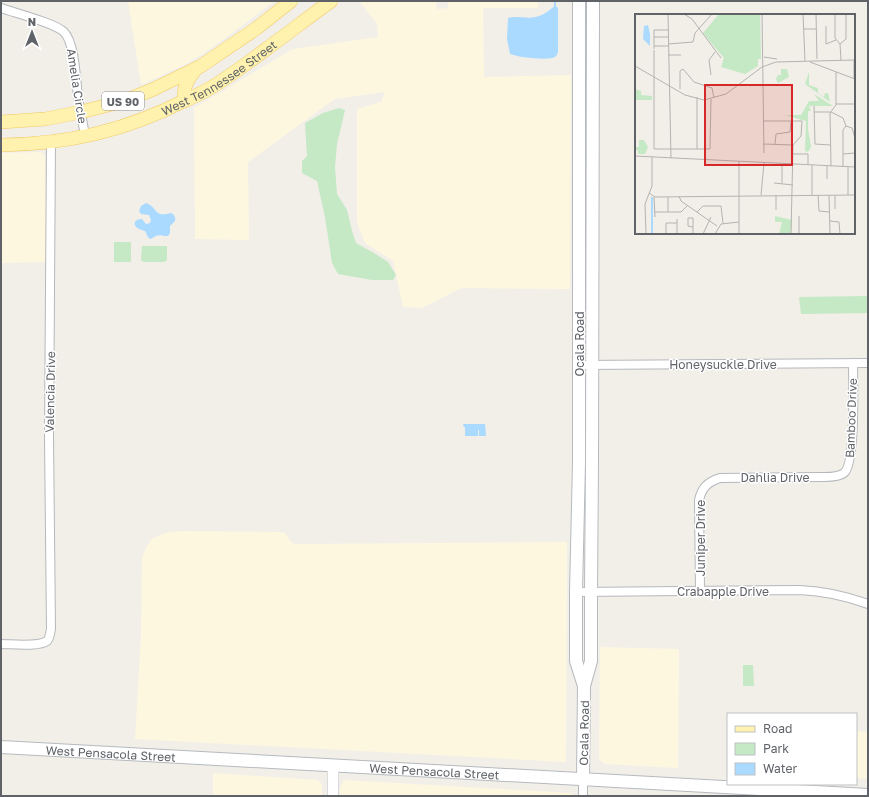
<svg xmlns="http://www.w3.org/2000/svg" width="869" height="797" font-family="'Golos Text',sans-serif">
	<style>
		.commercial { fill: #fef7e0 }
		.green { fill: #c5e8c5 }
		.water { fill: #aadaff }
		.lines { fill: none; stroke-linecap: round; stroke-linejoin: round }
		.stream { stroke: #aadaff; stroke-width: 2 }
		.minor-casing { stroke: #b5b8bc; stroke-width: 10 }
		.tertiary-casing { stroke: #b5b8bc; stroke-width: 12 }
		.secondary-casing { stroke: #b6babf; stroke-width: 14 }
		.primary-casing { stroke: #f2c960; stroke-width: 14 }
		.minor { stroke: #fff; stroke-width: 8 }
		.tertiary { stroke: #fff; stroke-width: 11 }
		.secondary { stroke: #fff; stroke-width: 12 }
		.primary { stroke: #fff2af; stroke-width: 13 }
		.labels { text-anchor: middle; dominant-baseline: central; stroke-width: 3; stroke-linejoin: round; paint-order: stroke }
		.shield { fill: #fff; stroke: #8f9295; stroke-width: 1 }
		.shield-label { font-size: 11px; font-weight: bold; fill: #5f6368 }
		.street-label { font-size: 12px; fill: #5f6368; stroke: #fff }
		.inset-river { fill: none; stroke: #aadaff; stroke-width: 2 }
		.inset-road { fill: none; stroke: #b3b3b1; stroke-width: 1 }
		.view { fill: #d62828; fill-opacity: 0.15; stroke: #d62828; stroke-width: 2 }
		.inset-edge { fill: none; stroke: #5f6368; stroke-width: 2 }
	</style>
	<rect width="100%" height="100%" fill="#f1efe8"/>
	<g class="commercial">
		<path d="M128,1H275L228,36L204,53L186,64L141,85Z"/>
		<path d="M359,1H436L437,9L448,8V1H538V8H483L484,77L571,75L570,289L461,288L422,308L403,307L393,261L365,243L357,223V109L381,102L384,95V92L335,99L325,106L248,162L249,240L195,239L194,108L293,49L378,37L377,24Z"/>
		<path d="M41,152L44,155L45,159L47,262L1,263V153Z"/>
		<path d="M181,531L280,532L285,533L291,542L295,544L567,542L566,762L135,739L141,636L142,557L147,546L152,539L164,533Z"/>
		<path d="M600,647L679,649L678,768L605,764L602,762L600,760L599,757Z"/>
		<path d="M856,731L868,732V777L866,779L856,778Z"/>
		<path d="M213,773L317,780L322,784V796H213Z"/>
		<path d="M344,780L569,793L572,794L573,796H340V788Z"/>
	</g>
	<g class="green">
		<path d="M339,108L345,110L337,144L335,167L337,194L347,210L352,231L356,243L374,253L388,262L396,275L393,280H372L338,274L332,263L325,217L317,181L302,173V161L307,156L305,123L323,113Z"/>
		<rect x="114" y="242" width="17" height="20"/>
		<path d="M142,246H167V260L164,262H144L141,260Z"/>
		<path d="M868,296V313L801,314L799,297Z"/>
		<path d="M743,665H753L754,686H743Z"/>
	</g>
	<g class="water">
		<path d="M555,6L557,7L558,9V52C557,54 557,56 555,57C548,61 517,57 510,54L507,39L508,18C518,15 529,20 539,16C546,14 550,9 555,6Z"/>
		<path d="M146,203C158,207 153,218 171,213C174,214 176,217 175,221L170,226V233L168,236C160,236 159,233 151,239C147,238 147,234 145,231C142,230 138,229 136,227C132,221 138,219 142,219L146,224L150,223L151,220L149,215L141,214L139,211L141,206Z"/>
		<path d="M463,424H485L486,436H479V430H478V436H465V427H464Z"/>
	</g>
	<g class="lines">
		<path class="stream" d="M555,6V1"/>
		<g class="minor-casing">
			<g id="minor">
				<path d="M1,8C15,13 55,23 64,32C75,43 76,81 78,97C80,110 83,123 85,136"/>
				<path d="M579,365L868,363"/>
				<path d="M700,591L699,500C702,487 708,482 720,478L824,477C830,477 839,477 844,473C856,463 853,381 853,363"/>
				<path d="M576,592L800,590C823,591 846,596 868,604"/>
				<path d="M1,644C11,644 39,647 47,641C50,638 50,633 51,629L49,438L51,142"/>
				<path d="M583,796V779"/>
			</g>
		</g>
		<g class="tertiary-casing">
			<path id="tertiary" d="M333,796V766"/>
		</g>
		<g class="secondary-casing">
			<g id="secondary">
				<path d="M579,1V463L576,592V661L584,686L583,779"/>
				<path d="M584,686L591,661V592L592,463L593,1"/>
				<path id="s1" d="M1,747L868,795"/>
			</g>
		</g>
		<g class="primary-casing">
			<g id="primary">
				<path d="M185,101C182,87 188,79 196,69"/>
				<path d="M1,122L45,119L81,112L124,101L154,89L201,66L257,28L291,1"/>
				<path id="s2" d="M1,145C68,144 125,131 186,100C193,97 200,94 207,90C228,78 246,64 265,50C287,34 309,17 331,1"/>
			</g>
		</g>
		<use href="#minor" class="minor"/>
		<use href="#tertiary" class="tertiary"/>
		<use href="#secondary" class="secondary"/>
		<use href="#primary" class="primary"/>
	</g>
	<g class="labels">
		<rect class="shield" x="102" y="92" width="42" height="18" rx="3"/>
		<g class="shield-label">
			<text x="123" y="101">US 90</text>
		</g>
		<g class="street-label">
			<text stroke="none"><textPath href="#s2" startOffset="232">West Tennessee Street</textPath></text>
			<text transform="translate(77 86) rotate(81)">Amelia Circle</text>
			<text transform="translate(579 344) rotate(-90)">Ocala Road</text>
			<text x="723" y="364">Honeysuckle Drive</text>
			<text transform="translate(50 392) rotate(-89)">Valencia Drive</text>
			<text transform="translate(851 418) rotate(-88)">Bamboo Drive</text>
			<text x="775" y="477">Dahlia Drive</text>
			<text transform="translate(700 538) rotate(-90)">Juniper Drive</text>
			<text x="723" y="591">Crabapple Drive</text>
			<text transform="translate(584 733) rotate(-89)">Ocala Road</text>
			<text stroke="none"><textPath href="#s1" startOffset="110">West Pensacola Street</textPath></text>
			<text stroke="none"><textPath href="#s1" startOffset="434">West Pensacola Street</textPath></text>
		</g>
	</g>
	<g transform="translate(635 14)">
		<rect width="220" height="220" fill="#f1efe8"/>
		<path d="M84,0H125L126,45H123V52L110,60L86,53L89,44L68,19ZM146,55H152L154,63L143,69L141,65L143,61H146ZM174,58V71L183,74V79L189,83L190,79H193L195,88L170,70ZM0,75L6,77V81L17,82V86H0ZM179,80L198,92H174L176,97H173V115L176,133L173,138L170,137L171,107L150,101H166L174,87H184ZM4,126H9L13,133L10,140H3V136H0V133H4ZM140,202L157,206L155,220H144L147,208H140Z" fill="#c5e8c5"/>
		<path d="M13,11L15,20V32L8,25L9,12Z" fill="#aadaff"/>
		<path class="inset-river" d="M17,220V183"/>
		<path class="inset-road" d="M33,0L36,144M49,0L57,5L86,44M127,0L129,139M168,0L170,47M181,0L182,45M200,0V24L205,30M191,12V30L201,26M168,15H181M19,23H33M33,30L58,28L60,19L77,0M205,30L211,25V0M205,30L206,46M19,32H33M19,35V16H33M19,36V135H75L76,85M33,41H46M129,43L142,45M219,46V65M175,48L220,65M0,52L50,81L69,86L91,80L127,53L141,48L220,46M76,61L74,46L80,38M45,75V57L48,55L59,68L77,74L79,84M201,90H220M179,92L180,130L195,131M179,98H195M196,98L208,104L211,112M128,107H167L166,122L158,131L156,220M211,112L217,114L220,124M128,130L158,131M140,130L141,120L155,118L156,107M62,135V83M158,140H173V151M208,140L220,139M0,142L220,153M104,147V220M177,151V181M196,152L195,99L201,91V58M208,153V116L211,112M192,165V152M139,169L158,171M147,169V150M14,179L20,183L220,181M126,181L129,149M183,181L184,197L194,198M194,181L195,220M200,181V195M213,181V153M44,182L46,187L82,212M19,183L20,203M33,183V198M141,196V181M20,198H46L52,192M62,198L68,192H86L88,209M164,202V220M42,205V220M195,207L204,208L205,220M58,213L53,212V204H58V220M11,220L10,190L17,172V143M31,220V209H42M68,220L76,203M80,220L86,210L104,208"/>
		<path class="view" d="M70,71H157V151H70Z"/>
		<rect width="220" height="220" class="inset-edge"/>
	</g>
	<rect width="869" height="797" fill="none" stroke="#5f6368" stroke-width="4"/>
	<rect x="727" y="713" width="130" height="72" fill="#ffffff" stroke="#bfc1c3"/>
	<rect x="735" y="726" width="20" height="6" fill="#fff2af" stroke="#bfc1c3"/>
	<text x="763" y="733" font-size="12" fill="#5f6368">Road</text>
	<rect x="735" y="743" width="20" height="12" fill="#c5e8c5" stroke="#bfc1c3"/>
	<text x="763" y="753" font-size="12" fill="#5f6368">Park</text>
	<rect x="735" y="763" width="20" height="12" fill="#aadaff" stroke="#bfc1c3"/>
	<text x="763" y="773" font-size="12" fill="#5f6368">Water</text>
	<g transform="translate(32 32)" stroke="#ffffff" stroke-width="3" paint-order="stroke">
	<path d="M0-3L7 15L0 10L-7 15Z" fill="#5f6368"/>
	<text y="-6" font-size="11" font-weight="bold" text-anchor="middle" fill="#5f6368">N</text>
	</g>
</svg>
